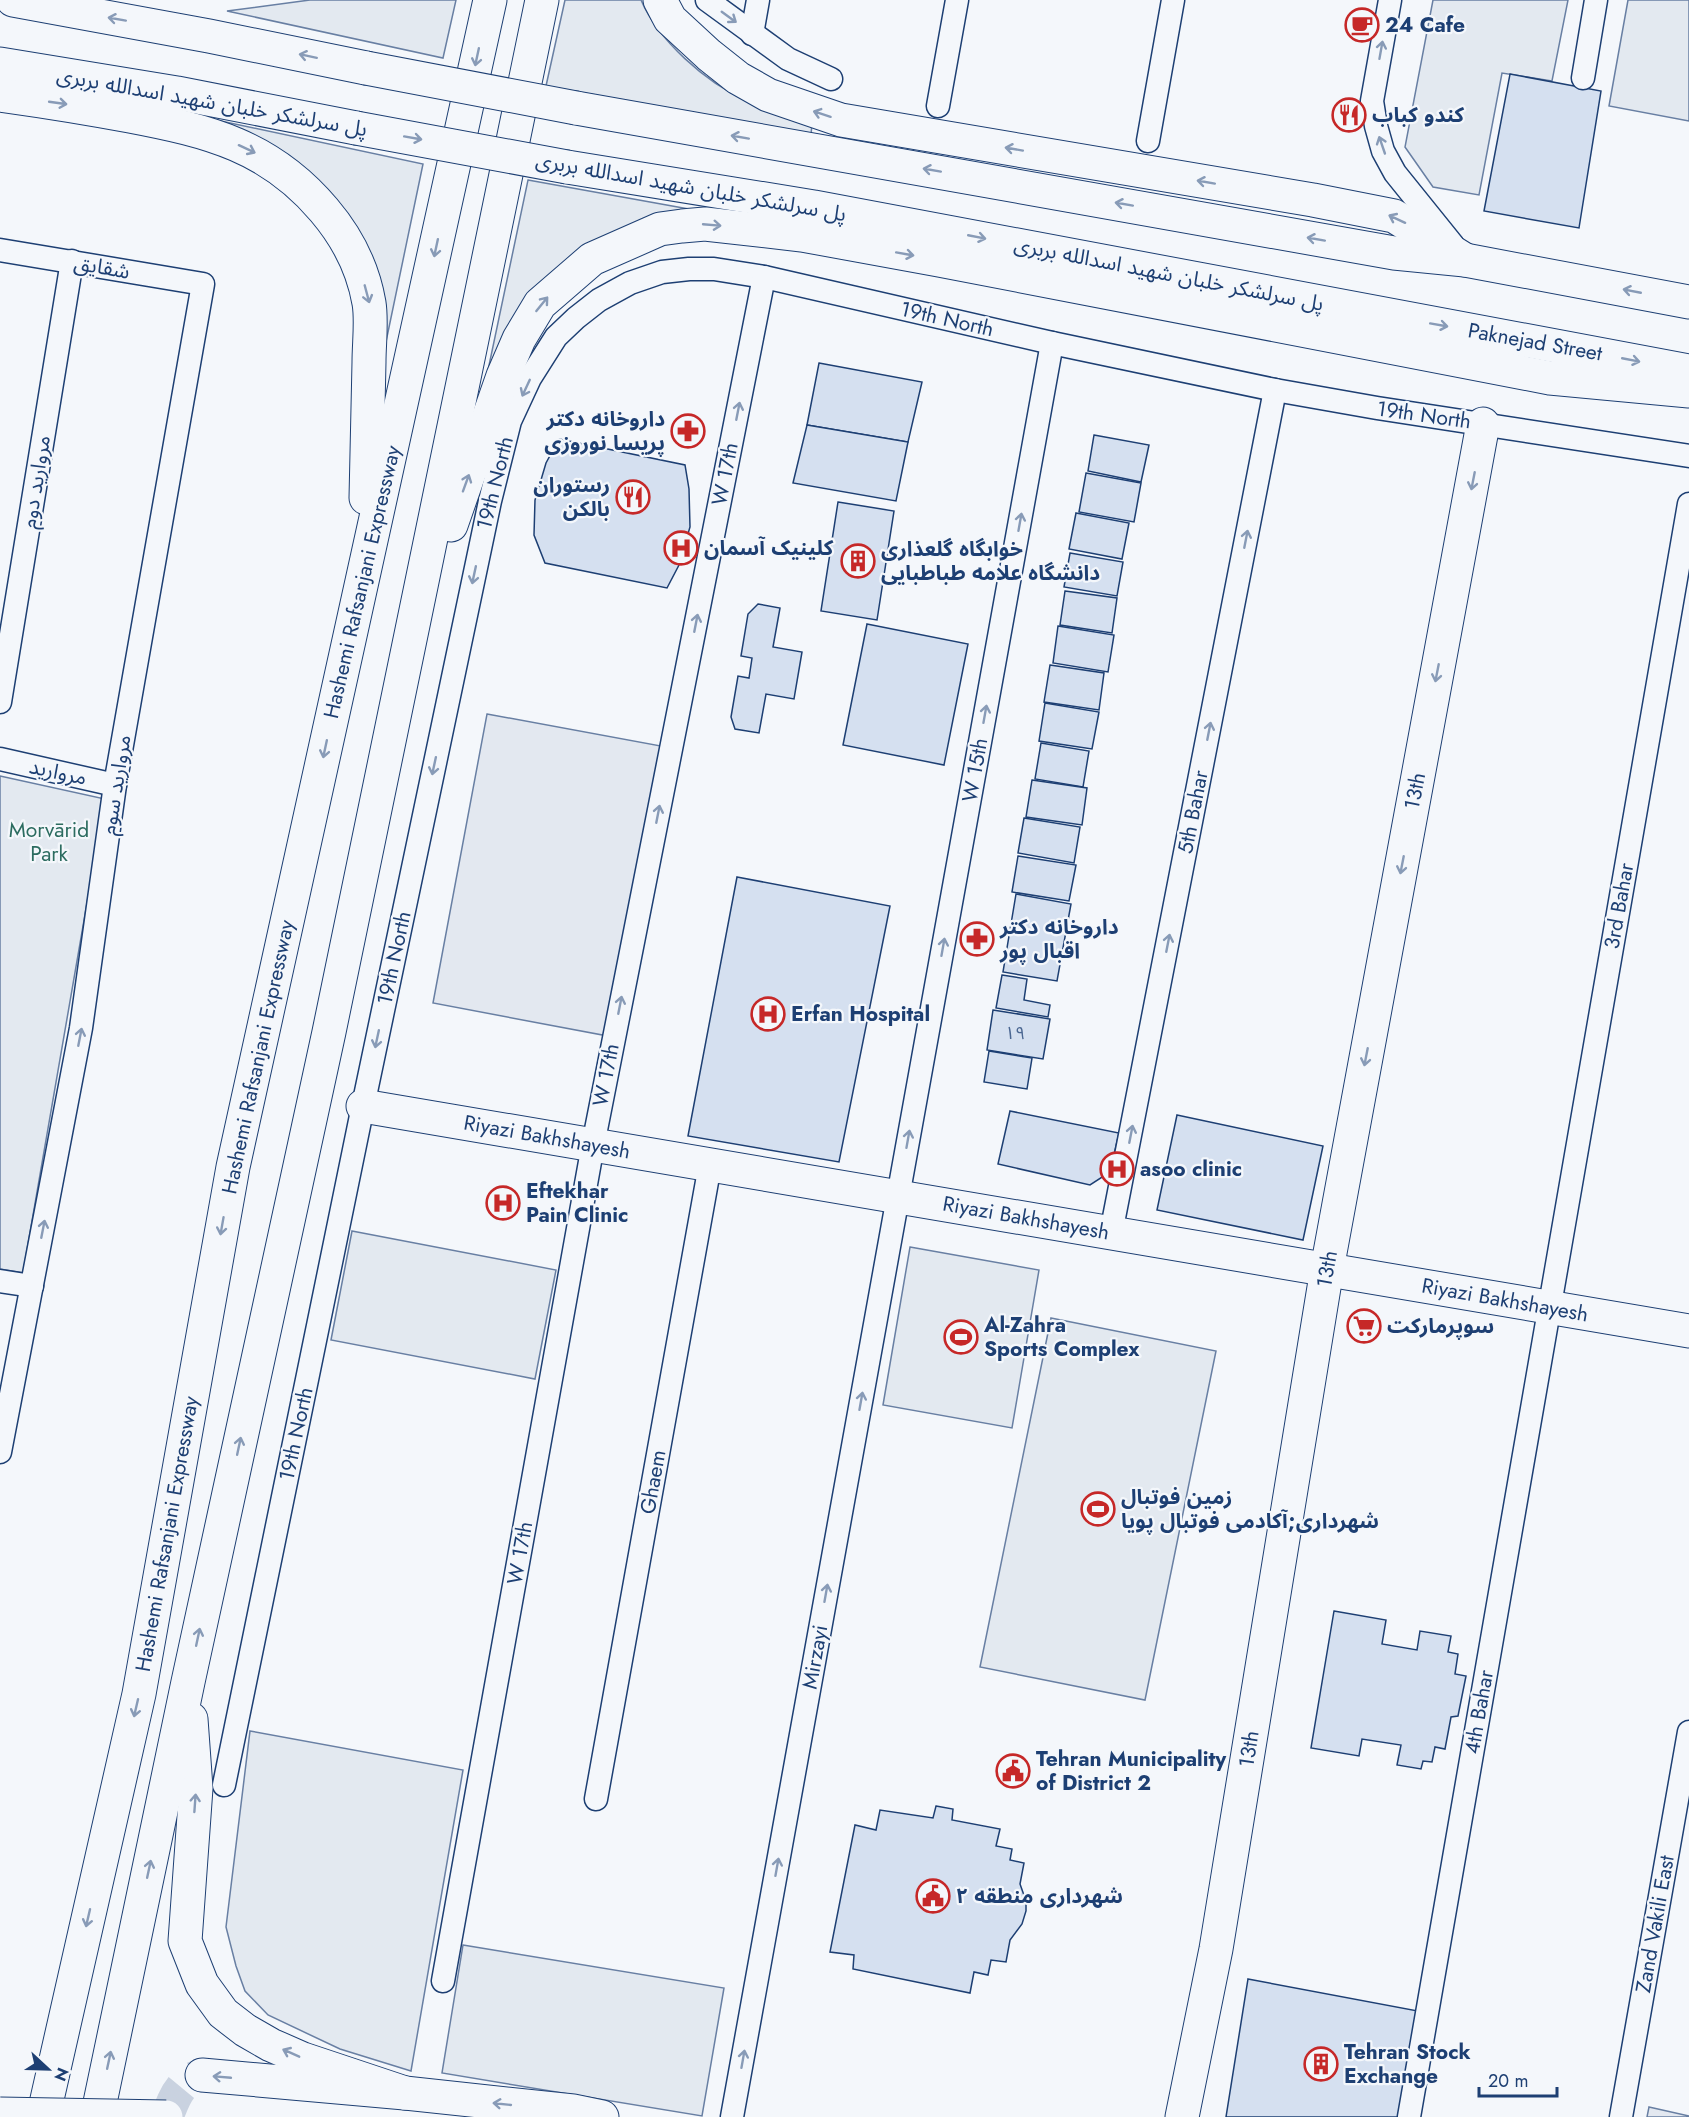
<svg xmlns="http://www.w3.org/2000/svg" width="1689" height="2117" font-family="Jost,'Noto Sans Arabic',sans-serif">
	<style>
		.green { fill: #e3e9f0; stroke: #687fa3; stroke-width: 1.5 }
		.parking { fill: #e3e8f0; stroke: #687fa3; stroke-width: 1.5 }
		.building { fill: #d5e0f0; stroke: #1d3f73; stroke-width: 1.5 }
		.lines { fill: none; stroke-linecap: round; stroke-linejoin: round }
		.secondary-tunnel { stroke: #c9d2e0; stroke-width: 33; stroke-dasharray: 33 16; stroke-linecap: butt }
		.street-casing { stroke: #1d3f73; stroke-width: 25 }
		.secondary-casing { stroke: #1d3f73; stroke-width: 35 }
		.highway-casing { stroke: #1d3f73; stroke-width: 35 }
		.street { stroke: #f4f7fb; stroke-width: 22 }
		.secondary { stroke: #f4f7fb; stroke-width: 33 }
		.highway { stroke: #f4f7fb; stroke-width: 33 }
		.secondary-bridge-casing { stroke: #1d3f73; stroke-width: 35; stroke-linecap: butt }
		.secondary-bridge { stroke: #f4f7fb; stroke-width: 33 }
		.oneway { stroke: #889bb7 }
		.labels { text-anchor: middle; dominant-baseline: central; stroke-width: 4.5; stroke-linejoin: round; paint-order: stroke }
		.number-label { font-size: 18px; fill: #4b6792 }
		.poi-label { font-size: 21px; font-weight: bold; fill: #1d3f73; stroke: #f4f7fb; text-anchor: start }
		.street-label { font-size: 21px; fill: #1d3f73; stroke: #f4f7fb }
		.park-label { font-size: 21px; fill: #2c6c60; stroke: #f4f7fb }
	</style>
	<rect width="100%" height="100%" fill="#f4f7fb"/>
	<g class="green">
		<path d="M310,0H456L443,58L227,11Z"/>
		<path d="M565,0H641C658,40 706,83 746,100C767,109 790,116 812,123L811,135L546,86Z"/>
		<path d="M1433,0H1568L1552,81L1502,73L1479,195L1433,187L1405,147Z"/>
		<path d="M1628,0H1689V121L1609,106Z"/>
		<path d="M174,111L423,164L372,409L363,251Z"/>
		<path d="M528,180L711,213L595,244L475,432Z"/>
		<path d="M0,776L105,799L23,1273L0,1269Z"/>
		<path d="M352,1231L556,1270L535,1379L331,1340Z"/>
		<path d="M910,1247L1039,1270L1012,1428L883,1405Z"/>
		<path d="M1051,1318L1216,1351L1145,1700L980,1667Z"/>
		<path d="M250,1731L463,1770L411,2071L340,2049L268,2015L245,1991L236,1966L226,1927Z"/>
		<path d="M463,1945L724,1988L702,2116L442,2073Z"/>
	</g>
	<g class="parking">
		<path d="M487,714L661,746L608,1036L433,1003Z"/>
		<path d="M1649,2107L1689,2116V2117H1647Z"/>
	</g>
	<g class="building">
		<path d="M1510,74L1601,91L1579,228L1484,211Z"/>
		<path d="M819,363L922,382L908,442L807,425Z"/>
		<path d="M807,425L908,442L896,501L793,483Z"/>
		<path d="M1094,435L1149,445L1141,482L1088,471Z"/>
		<path d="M559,439L685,465L689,489L690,527L679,565L667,588L545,563L534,535L535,500L546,463Z"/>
		<path d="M1086,473L1141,483L1134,522L1079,512Z"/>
		<path d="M838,502L894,511L877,620L821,611Z"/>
		<path d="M1076,513L1129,523L1122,559L1069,549Z"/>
		<path d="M1070,553L1123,562L1117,596L1064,587Z"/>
		<path d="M1065,591L1117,598L1112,633L1060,625Z"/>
		<path d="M758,604L780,608L773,647L802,652L794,699L766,694L759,733L735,729L731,717L738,676L749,678L752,658L741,656L748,614Z"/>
		<path d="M867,624L968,644L944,765L843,745Z"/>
		<path d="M1058,626L1114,635L1108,672L1053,663Z"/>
		<path d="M1050,665L1104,673L1099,710L1044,702Z"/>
		<path d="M1045,703L1099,712L1092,749L1039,741Z"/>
		<path d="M1041,743L1089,751L1083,787L1035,779Z"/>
		<path d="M1032,780L1087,788L1082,825L1026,817Z"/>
		<path d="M1024,818L1080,827L1074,863L1018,853Z"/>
		<path d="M1018,856L1076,865L1069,901L1012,892Z"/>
		<path d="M737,877L890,906L839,1162L688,1136Z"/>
		<path d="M1016,894L1071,904L1057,981L1003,972Z"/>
		<path d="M1002,975L1027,979L1024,1000L1050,1005L1048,1017L996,1008Z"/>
		<path d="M993,1010L1050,1019L1043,1059L987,1050Z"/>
		<path d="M989,1051L1032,1058L1027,1089L984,1082Z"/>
		<path d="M1010,1111L1119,1133L1110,1172L1090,1185L998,1164Z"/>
		<path d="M1177,1115L1323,1146L1303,1240L1157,1210Z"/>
		<path d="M1334,1611L1386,1620L1382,1644L1417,1650L1420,1631L1451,1636L1448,1652L1458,1654L1455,1674L1466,1676L1458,1716L1451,1717L1445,1749L1435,1747L1432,1762L1423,1761L1421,1769L1397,1765L1401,1745L1362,1739L1359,1756L1311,1748Z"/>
		<path d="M936,1806L953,1809L952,1820L1000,1829L996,1846L1012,1849L1010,1860L1024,1863L1020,1884L1026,1901V1911L1022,1924L1010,1940L1006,1962L991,1960L988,1975L974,1972L970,1993L853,1969L854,1955L830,1952L855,1825L876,1830L880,1810L933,1818Z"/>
		<path d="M1248,1979L1418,2011L1398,2117H1226Z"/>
	</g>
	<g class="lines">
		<path class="secondary-tunnel" d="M167,2117C174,2098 180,2080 202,2075"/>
		<g class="street-casing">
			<g id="street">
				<path d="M707,0L788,59L831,79"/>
				<path d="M1390,0L1372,101L1376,126L1383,151L1395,173L1453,245"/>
				<path d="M752,34L758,0"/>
				<path d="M1583,78L1596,0"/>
				<path d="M938,106L957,0"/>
				<path d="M1148,141L1173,0"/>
				<path d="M0,250L203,284L115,785L81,1028L0,1452"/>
				<path d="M0,702L72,261"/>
				<path d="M0,759L115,785"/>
				<path d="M1111,1233L1275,390"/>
				<path d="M0,1281L32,1286"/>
				<path d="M224,1785L363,1106L490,501L510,421L530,378L556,337L576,318L599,300L630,283L662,272L689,269H714L764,277L1052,343L1275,390L1377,408L1689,456"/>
				<path d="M596,1799L710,1165"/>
				<path d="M443,1981L593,1145L764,277"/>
				<path d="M732,2117L1052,343"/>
				<path d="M1409,2117L1689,504"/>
				<path d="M1621,2117L1689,1732"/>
			</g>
		</g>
		<g class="secondary-casing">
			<g id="secondary">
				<path d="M13,0L209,36L366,68"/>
				<path d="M0,64L177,93L356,128"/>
				<path d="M576,108L1394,253L1465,260L1689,302"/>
				<path d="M567,167L814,207L1689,371"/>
				<path d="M363,1106L1689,1331"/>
				<path d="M202,2075L405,2093L573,2111L602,2117"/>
				<path d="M1182,2117L1216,1949L1327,1269L1483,424"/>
			</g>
		</g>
		<g class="highway-casing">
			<g id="highway">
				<path d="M660,0L670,19L709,55L738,78L768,95L841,120L1313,200L1394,216L1465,260"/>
				<path d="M0,95C43,101 87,108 130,116C209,131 270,146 324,210C347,237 363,268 369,303C372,321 369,343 369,362C368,407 367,452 366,498"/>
				<path d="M451,525L503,376L519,339L540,304L592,259L660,229L682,226L705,224L802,235L939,260L1550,378L1689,391"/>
				<path d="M191,1719L196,1788L185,1941L202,1984L223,2013L245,2030L271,2045L303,2059L405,2093"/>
				<path d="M43,2117L139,1694L233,1167L490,0"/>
				<path d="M97,2117L188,1682L329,1032L542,0"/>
			</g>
		</g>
		<use href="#street" class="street"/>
		<use href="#secondary" class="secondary"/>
		<use href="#highway" class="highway"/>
		<g class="secondary-bridge-casing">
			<g id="secondary-bridge">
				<path d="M366,68L576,108"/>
				<path d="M356,128L567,167"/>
				<path d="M0,2114L166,2117"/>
			</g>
		</g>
		<use href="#secondary-bridge" class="secondary-bridge"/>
	</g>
	<defs><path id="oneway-shaft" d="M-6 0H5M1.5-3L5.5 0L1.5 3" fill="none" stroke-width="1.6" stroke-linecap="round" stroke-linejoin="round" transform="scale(1.5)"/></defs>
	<g class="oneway">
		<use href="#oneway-shaft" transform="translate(729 17) rotate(36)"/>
		<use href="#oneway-shaft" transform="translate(117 19) rotate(-170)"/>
		<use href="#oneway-shaft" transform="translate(1381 50) rotate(-80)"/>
		<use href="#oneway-shaft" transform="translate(308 56) rotate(-168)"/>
		<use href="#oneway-shaft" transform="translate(477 57) rotate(102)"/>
		<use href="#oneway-shaft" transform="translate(58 103) rotate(8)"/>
		<use href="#oneway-shaft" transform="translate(822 114) rotate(-162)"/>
		<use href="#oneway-shaft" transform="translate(740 137) rotate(-170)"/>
		<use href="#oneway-shaft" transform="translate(413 138) rotate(10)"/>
		<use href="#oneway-shaft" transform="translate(1382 145) rotate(-109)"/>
		<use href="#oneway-shaft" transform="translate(247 149) rotate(25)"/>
		<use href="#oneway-shaft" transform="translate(1014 149) rotate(-170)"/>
		<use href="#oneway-shaft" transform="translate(932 170) rotate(-170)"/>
		<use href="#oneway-shaft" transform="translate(1206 182) rotate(-170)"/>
		<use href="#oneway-shaft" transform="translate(1124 204) rotate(-170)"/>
		<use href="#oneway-shaft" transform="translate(1397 219) rotate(-155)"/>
		<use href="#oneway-shaft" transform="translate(712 225) rotate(5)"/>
		<use href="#oneway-shaft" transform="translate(977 237) rotate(11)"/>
		<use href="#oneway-shaft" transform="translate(1316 239) rotate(-170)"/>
		<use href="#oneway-shaft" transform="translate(436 248) rotate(102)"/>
		<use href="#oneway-shaft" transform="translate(905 254) rotate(10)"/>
		<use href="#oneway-shaft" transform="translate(1632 291) rotate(-169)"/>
		<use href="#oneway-shaft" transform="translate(367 294) rotate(75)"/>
		<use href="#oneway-shaft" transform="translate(542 304) rotate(-51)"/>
		<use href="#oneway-shaft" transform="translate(1439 325) rotate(10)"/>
		<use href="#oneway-shaft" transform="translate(1631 360) rotate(11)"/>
		<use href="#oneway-shaft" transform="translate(526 388) rotate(115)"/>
		<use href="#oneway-shaft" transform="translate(738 411) rotate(-79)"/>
		<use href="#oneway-shaft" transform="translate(1473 481) rotate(101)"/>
		<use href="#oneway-shaft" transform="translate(466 483) rotate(-70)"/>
		<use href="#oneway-shaft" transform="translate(1020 522) rotate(-80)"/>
		<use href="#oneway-shaft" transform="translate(1246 539) rotate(-79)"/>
		<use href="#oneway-shaft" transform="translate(474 575) rotate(102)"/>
		<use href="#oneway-shaft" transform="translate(696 623) rotate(-79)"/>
		<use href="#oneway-shaft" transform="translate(1437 673) rotate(101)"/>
		<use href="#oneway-shaft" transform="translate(985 714) rotate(-80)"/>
		<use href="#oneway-shaft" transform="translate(1209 731) rotate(-79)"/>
		<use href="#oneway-shaft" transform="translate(325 749) rotate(102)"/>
		<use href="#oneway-shaft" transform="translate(434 766) rotate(102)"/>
		<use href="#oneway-shaft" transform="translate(658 814) rotate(-79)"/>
		<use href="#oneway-shaft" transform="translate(1402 865) rotate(101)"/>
		<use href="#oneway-shaft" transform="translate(1168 943) rotate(-79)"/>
		<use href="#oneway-shaft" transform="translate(943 947) rotate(-80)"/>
		<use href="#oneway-shaft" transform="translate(620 1005) rotate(-79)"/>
		<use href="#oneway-shaft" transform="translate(80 1037) rotate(-79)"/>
		<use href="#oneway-shaft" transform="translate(377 1039) rotate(102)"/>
		<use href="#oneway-shaft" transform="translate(1366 1057) rotate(101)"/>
		<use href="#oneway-shaft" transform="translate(1131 1134) rotate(-79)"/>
		<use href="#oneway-shaft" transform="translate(908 1139) rotate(-80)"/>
		<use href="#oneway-shaft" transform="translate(222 1226) rotate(100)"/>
		<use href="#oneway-shaft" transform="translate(43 1229) rotate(-79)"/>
		<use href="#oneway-shaft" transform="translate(861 1401) rotate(-80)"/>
		<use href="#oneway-shaft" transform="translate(239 1446) rotate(-78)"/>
		<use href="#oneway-shaft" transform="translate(826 1593) rotate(-80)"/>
		<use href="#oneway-shaft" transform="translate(198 1637) rotate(-78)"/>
		<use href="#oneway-shaft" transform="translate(136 1708) rotate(103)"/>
		<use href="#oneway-shaft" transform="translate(195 1803) rotate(-86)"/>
		<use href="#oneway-shaft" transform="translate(777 1867) rotate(-80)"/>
		<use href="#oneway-shaft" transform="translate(149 1869) rotate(-78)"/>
		<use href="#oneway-shaft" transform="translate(88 1918) rotate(103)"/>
		<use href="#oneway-shaft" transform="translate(291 2053) rotate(-156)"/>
		<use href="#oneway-shaft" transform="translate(743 2059) rotate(-80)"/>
		<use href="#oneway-shaft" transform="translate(109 2060) rotate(-78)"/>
		<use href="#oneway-shaft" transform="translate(222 2077) rotate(-175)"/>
		<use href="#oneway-shaft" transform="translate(502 2104) rotate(-174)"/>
	</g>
	<defs>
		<g id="cafe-ring" transform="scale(1.725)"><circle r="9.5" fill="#f4f7fb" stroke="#c62828" stroke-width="1.5"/><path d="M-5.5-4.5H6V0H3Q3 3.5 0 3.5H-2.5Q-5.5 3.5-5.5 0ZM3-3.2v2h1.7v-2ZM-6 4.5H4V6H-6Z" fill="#c62828"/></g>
		<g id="restaurant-ring" transform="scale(1.725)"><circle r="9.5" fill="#f4f7fb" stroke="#c62828" stroke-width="1.5"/><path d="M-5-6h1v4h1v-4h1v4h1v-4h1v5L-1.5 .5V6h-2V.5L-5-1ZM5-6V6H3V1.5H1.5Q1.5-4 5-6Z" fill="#c62828"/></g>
		<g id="pharmacy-ring" transform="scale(1.725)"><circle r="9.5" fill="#f4f7fb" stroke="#c62828" stroke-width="1.5"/><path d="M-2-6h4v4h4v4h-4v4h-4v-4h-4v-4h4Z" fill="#c62828"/></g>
		<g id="hospital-ring" transform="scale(1.725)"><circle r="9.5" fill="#f4f7fb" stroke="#c62828" stroke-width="1.5"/><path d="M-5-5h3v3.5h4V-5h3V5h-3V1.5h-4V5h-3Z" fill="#c62828"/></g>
		<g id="building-ring" transform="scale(1.725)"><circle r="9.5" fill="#f4f7fb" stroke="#c62828" stroke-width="1.5"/><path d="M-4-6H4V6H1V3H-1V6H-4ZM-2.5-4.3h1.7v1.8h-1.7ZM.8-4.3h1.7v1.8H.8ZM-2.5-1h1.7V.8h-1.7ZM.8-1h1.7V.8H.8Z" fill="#c62828"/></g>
		<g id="supermarket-ring" transform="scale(1.725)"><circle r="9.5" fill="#f4f7fb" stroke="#c62828" stroke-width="1.5"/><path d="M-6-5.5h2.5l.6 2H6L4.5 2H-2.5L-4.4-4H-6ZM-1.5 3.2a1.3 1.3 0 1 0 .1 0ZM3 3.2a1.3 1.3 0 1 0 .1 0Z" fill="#c62828"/></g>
		<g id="stadium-ring" transform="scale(1.725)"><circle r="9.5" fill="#f4f7fb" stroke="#c62828" stroke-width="1.5"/><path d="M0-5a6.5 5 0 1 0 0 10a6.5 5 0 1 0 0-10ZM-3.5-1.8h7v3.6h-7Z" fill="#c62828"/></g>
		<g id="civic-ring" transform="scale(1.725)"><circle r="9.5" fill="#f4f7fb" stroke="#c62828" stroke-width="1.5"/><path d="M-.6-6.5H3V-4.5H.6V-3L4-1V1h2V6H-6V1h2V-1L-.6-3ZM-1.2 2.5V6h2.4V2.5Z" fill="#c62828"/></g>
	</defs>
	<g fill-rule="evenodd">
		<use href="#cafe-ring" x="1362" y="25"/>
		<use href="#restaurant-ring" x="1349" y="115"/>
		<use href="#pharmacy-ring" x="688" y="431"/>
		<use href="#restaurant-ring" x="633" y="497"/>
		<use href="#hospital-ring" x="681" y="548"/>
		<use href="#building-ring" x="858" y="561"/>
		<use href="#pharmacy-ring" x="977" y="939"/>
		<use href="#hospital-ring" x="768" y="1014"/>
		<use href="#hospital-ring" x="1117" y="1169"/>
		<use href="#hospital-ring" x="503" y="1203"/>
		<use href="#supermarket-ring" x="1364" y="1326"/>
		<use href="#stadium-ring" x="961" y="1337"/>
		<use href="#stadium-ring" x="1098" y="1509"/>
		<use href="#civic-ring" x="1013" y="1771"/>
		<use href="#civic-ring" x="933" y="1896"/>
		<use href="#building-ring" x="1321" y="2064"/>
	</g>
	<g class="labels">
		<g class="number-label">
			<text x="1015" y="1033">۱۹</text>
		</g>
		<g class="poi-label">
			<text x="1385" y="25">24 Cafe</text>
			<text x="1372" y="115">کندو کباب</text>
			<text x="665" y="419" text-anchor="end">داروخانه دکتر<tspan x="665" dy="24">پریسا نوروزی</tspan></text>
			<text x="610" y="485" text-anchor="end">رستوران<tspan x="610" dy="24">بالکن</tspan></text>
			<text x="704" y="548">کلینیک آسمان</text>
			<text x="881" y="549">خوابگاه گلعذاری<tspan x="881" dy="24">دانشگاه علامه طباطبایی</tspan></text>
			<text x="1000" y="927">داروخانه دکتر<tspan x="1000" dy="24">اقبال پور</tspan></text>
			<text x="791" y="1014">Erfan Hospital</text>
			<text x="1140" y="1169">asoo clinic</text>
			<text x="526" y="1191">Eftekhar<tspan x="526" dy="24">Pain Clinic</tspan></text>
			<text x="984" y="1325">Al-Zahra<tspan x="984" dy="24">Sports Complex</tspan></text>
			<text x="1387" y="1326">سوپرمارکت</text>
			<text x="1121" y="1497">زمین فوتبال<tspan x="1121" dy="24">شهرداری;آکادمی فوتبال پویا</tspan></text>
			<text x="1036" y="1759">Tehran Municipality<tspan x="1036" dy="24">of District 2</tspan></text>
			<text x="956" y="1896">شهرداری منطقه ۲</text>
			<text x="1344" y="2052">Tehran Stock<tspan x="1344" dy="24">Exchange</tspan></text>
		</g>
		<g class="street-label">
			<text transform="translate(212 102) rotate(10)">پل سرلشکر خلبان شهید اسدالله بربری</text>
			<text transform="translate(691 187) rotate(10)">پل سرلشکر خلبان شهید اسدالله بربری</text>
			<text transform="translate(102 267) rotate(10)">شقایق</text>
			<text transform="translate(1169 274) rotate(11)">پل سرلشکر خلبان شهید اسدالله بربری</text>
			<text transform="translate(947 319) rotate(13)">19th North</text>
			<text transform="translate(1535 342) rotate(10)">Paknejad Street</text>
			<text transform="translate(1424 415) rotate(8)">19th North</text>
			<text transform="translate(725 474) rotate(-79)">W 17th</text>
			<text transform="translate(36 482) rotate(-81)">مروارید دوم</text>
			<text transform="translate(495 483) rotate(-76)">19th North</text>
			<text transform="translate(362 582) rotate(-77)">Hashemi Rafsanjani Expressway</text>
			<text transform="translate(975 770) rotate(-80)">W 15th</text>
			<text transform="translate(58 772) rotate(12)">مروارید</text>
			<text transform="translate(116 785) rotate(-81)">مروارید سوم</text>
			<text transform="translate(1415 791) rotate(-79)">13th</text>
			<text transform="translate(1193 812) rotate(-79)">5th Bahar</text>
			<text transform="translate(1619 906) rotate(-80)">3rd Bahar</text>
			<text transform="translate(394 958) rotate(-78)">19th North</text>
			<text transform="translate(258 1057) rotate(-78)">Hashemi Rafsanjani Expressway</text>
			<text transform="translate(606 1075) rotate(-79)">W 17th</text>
			<text transform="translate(547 1137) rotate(10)">Riyazi Bakhshayesh</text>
			<text transform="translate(1026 1218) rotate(10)">Riyazi Bakhshayesh</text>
			<text transform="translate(1327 1269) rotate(-80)">13th</text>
			<text transform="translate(1505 1300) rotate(10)">Riyazi Bakhshayesh</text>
			<text transform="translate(296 1434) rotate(-78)">19th North</text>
			<text transform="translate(653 1482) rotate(-80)">Ghaem</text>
			<text transform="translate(167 1534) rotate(-80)">Hashemi Rafsanjani Expressway</text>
			<text transform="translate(520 1553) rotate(-80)">W 17th</text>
			<text transform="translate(815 1657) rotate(-80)">Mirzayi</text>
			<text transform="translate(1479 1712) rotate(-80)">4th Bahar</text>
			<text transform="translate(1249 1749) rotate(-81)">13th</text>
			<text transform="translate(1655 1924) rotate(-80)">Zand Vakili East</text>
		</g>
		<g class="park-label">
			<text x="49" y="830">Morvārid<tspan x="49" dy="24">Park</tspan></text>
		</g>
	</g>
	<g transform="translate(48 2069) rotate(112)" stroke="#f4f7fb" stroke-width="4.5" paint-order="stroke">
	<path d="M0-4.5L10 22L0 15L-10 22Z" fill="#1d3f73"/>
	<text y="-9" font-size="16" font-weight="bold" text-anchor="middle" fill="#1d3f73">N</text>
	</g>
	<path d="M1479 2087v9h78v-9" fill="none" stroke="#1d3f73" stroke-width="3"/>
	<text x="1488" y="2087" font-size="18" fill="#1d3f73" stroke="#f4f7fb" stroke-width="4.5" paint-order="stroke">20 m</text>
</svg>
